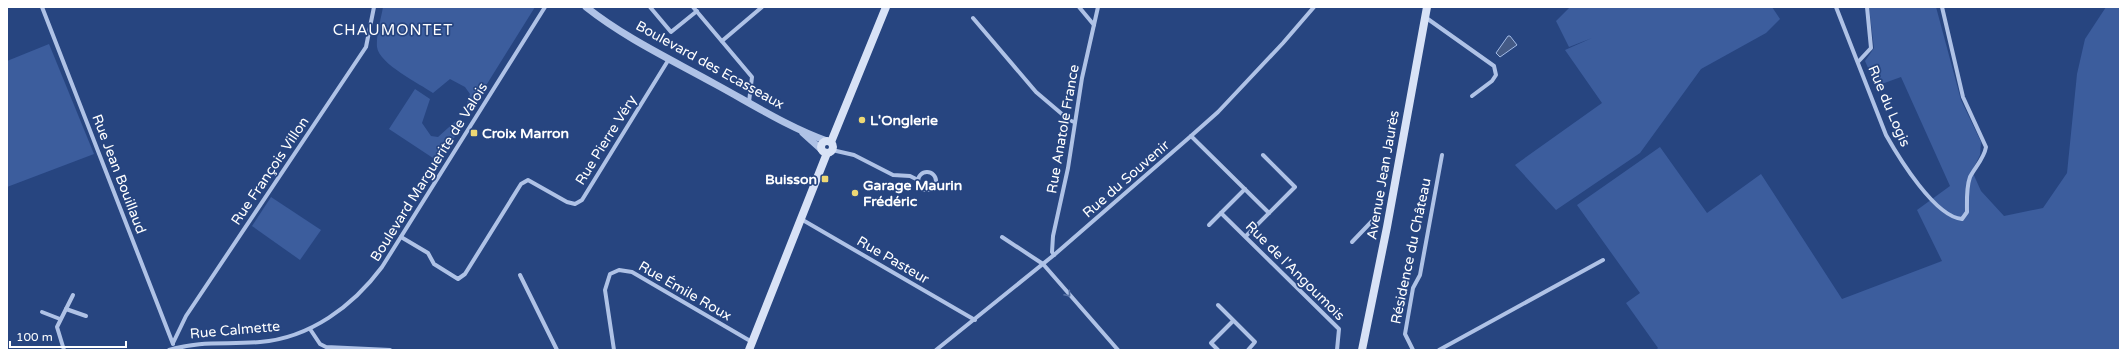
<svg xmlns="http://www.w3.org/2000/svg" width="2127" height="357" font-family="'Varela Round',sans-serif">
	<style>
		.green { fill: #3c5d9d }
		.water { fill: #445a85; stroke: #a3bbe6 }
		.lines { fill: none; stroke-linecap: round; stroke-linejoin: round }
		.minor { stroke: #afc2e6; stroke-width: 4 }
		.tertiary { stroke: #afc2e6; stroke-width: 7 }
		.secondary { stroke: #d8e2f6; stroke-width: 8 }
		.oneway { stroke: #5771a4 }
		.poi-dot { fill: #eed874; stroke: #274580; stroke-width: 1.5 }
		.labels { text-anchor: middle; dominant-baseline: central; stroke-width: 3.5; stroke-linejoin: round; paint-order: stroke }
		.street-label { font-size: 14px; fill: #fff; stroke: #274580 }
		.poi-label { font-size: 14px; font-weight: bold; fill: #fff; stroke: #274580; text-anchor: start }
		.neighbourhood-label { font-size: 15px; letter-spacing: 1px; fill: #fff; stroke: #274580 }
	</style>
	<rect width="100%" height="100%" fill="#274580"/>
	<g class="green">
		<path d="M383,7H535L467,116L463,115L470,94L465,87L450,79L433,93C420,84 379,64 377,47C376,35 381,19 383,7Z"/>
		<path d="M1570,7H1772L1780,19L1766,33L1701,69L1640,153L1556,210L1515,165L1602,103L1565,50L1592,38L1569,47L1556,21Z"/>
		<path d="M1869,7H1936L1961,100L1981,142L1980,155L1972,171L1981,191L2004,216L2043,208L2067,173L2077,74L2085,39L2106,7H2120V350H1656L1658,348L1626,303L1640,293L1577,205L1660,147L1707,213L1761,174L1842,299L1942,261L1917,210L1950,186L1901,77L1876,86L1865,61L1874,48Z"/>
		<path d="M49,44L94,154L7,187V61Z"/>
		<path d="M415,89L430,99L422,123L431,136L438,137L458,119L463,124L439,162L389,129Z"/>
		<path d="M271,197L321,230L300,260L252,226Z"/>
	</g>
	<path class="water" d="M1508,36H1510L1517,45L1500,57L1496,53Z"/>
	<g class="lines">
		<g class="minor">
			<path d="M42,7L173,344"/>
			<path d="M650,7L671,32L697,11"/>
			<path d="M693,7L752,77L749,102"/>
			<path d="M1079,7L1094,25"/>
			<path d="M1836,7L1886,135C1899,158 1935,217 1962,219L1967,212C1967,201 1966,188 1970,177C1975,167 1984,159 1986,147L1963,97L1942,7"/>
			<path d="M1425,17L1494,66L1496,75L1492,81L1472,96"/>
			<path d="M973,18L1036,92L1069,120L1074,122"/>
			<path d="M722,41L762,7"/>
			<path d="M1858,62L1871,48L1867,7"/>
			<path d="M1191,136L1269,213"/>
			<path d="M832,150L854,155L893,175L910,176L918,180"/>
			<circle cx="927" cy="181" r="9"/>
			<path d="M1221,213L1339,329L1337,350"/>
			<path d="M801,219L975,320"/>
			<path d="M1209,225L1245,189"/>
			<path d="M1246,236L1295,187L1263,155"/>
			<path d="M401,237L428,253L434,264L458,279L465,274L521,184L528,180L567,202L575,204L582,200L669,59"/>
			<path d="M1002,237L1043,264L1118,350"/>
			<path d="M1352,242L1374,219"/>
			<path d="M1054,255L1052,252L1053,236L1068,168L1082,78L1098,7"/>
			<path d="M520,275L557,350"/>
			<path d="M1218,305L1255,342L1248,350"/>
			<path d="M66,309L86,316"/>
			<path d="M42,312L60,319"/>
			<path d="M310,329L320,344L326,347L390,350"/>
			<path d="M173,343L186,316L366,47L374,7"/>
			<path d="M64,350L57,327L73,295"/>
			<path d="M169,350C202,340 227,345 260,342C310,338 353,306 382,267L545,7"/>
			<path d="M614,350L605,290L610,274L619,270L632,272L752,342"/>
			<path d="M936,350L1054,255L1191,136L1218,112L1283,43L1314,7"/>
			<path d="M1218,350L1211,343L1233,321"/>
			<path d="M1413,350L1405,334L1413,288L1420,275L1442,155"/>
			<path d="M1439,350L1603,260"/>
		</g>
		<g class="tertiary">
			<path d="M586,7C625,38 672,60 715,84C752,104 788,127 827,141"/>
			<path d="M803,133L823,151"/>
		</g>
		<g class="secondary">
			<circle cx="827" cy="147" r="6"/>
			<path d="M831,142L886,7"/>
			<path d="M749,350L827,153"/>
			<path d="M1362,350L1387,227L1427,7"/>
		</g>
	</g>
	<defs><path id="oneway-chevron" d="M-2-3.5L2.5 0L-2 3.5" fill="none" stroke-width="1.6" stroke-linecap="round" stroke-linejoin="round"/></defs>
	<use class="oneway" href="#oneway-chevron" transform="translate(1068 294) rotate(49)"/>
	<g class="poi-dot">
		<circle cx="862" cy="120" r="4"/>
		<rect x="470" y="129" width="8" height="8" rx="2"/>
		<rect x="821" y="175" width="8" height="8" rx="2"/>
		<circle cx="855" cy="193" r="4"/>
	</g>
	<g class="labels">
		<g class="street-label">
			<text transform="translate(710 65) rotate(29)">Boulevard des Ecasseaux</text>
			<text transform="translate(1889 106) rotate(67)">Rue du Logis</text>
			<text transform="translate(1063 129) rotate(-80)">Rue Anatole France</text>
			<text transform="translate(606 140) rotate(-58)">Rue Pierre Véry</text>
			<text transform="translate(270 171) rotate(-56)">Rue François Villon</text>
			<text transform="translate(429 172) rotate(-58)">Boulevard Marguerite de Valois</text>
			<text transform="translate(119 174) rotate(69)">Rue Jean Bouillaud</text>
			<text transform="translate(1383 175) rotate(-80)">Avenue Jean Jaurès</text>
			<text transform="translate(1126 179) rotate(-41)">Rue du Souvenir</text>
			<text transform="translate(1411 251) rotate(-78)">Résidence du Château</text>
			<text transform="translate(893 260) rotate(30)">Rue Pasteur</text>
			<text transform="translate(1295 271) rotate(45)">Rue de l'Angoumois</text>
			<text transform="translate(685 291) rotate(30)">Rue Émile Roux</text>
			<text transform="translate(235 330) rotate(-5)">Rue Calmette</text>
		</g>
		<g class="poi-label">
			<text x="870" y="120">L'Onglerie</text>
			<text x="482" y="133">Croix Marron</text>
			<text x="817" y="179" text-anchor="end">Buisson</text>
			<text x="863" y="185">Garage Maurin<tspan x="863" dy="16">Frédéric</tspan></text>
		</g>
		<g class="neighbourhood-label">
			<text x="393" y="30">CHAUMONTET</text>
		</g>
	</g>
	<rect width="2127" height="357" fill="none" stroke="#ffffff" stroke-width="16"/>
	<path d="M10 341v6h116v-6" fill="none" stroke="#ffffff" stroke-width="2"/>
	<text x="16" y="341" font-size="12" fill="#ffffff" stroke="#274580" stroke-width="3" paint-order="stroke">100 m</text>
</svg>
